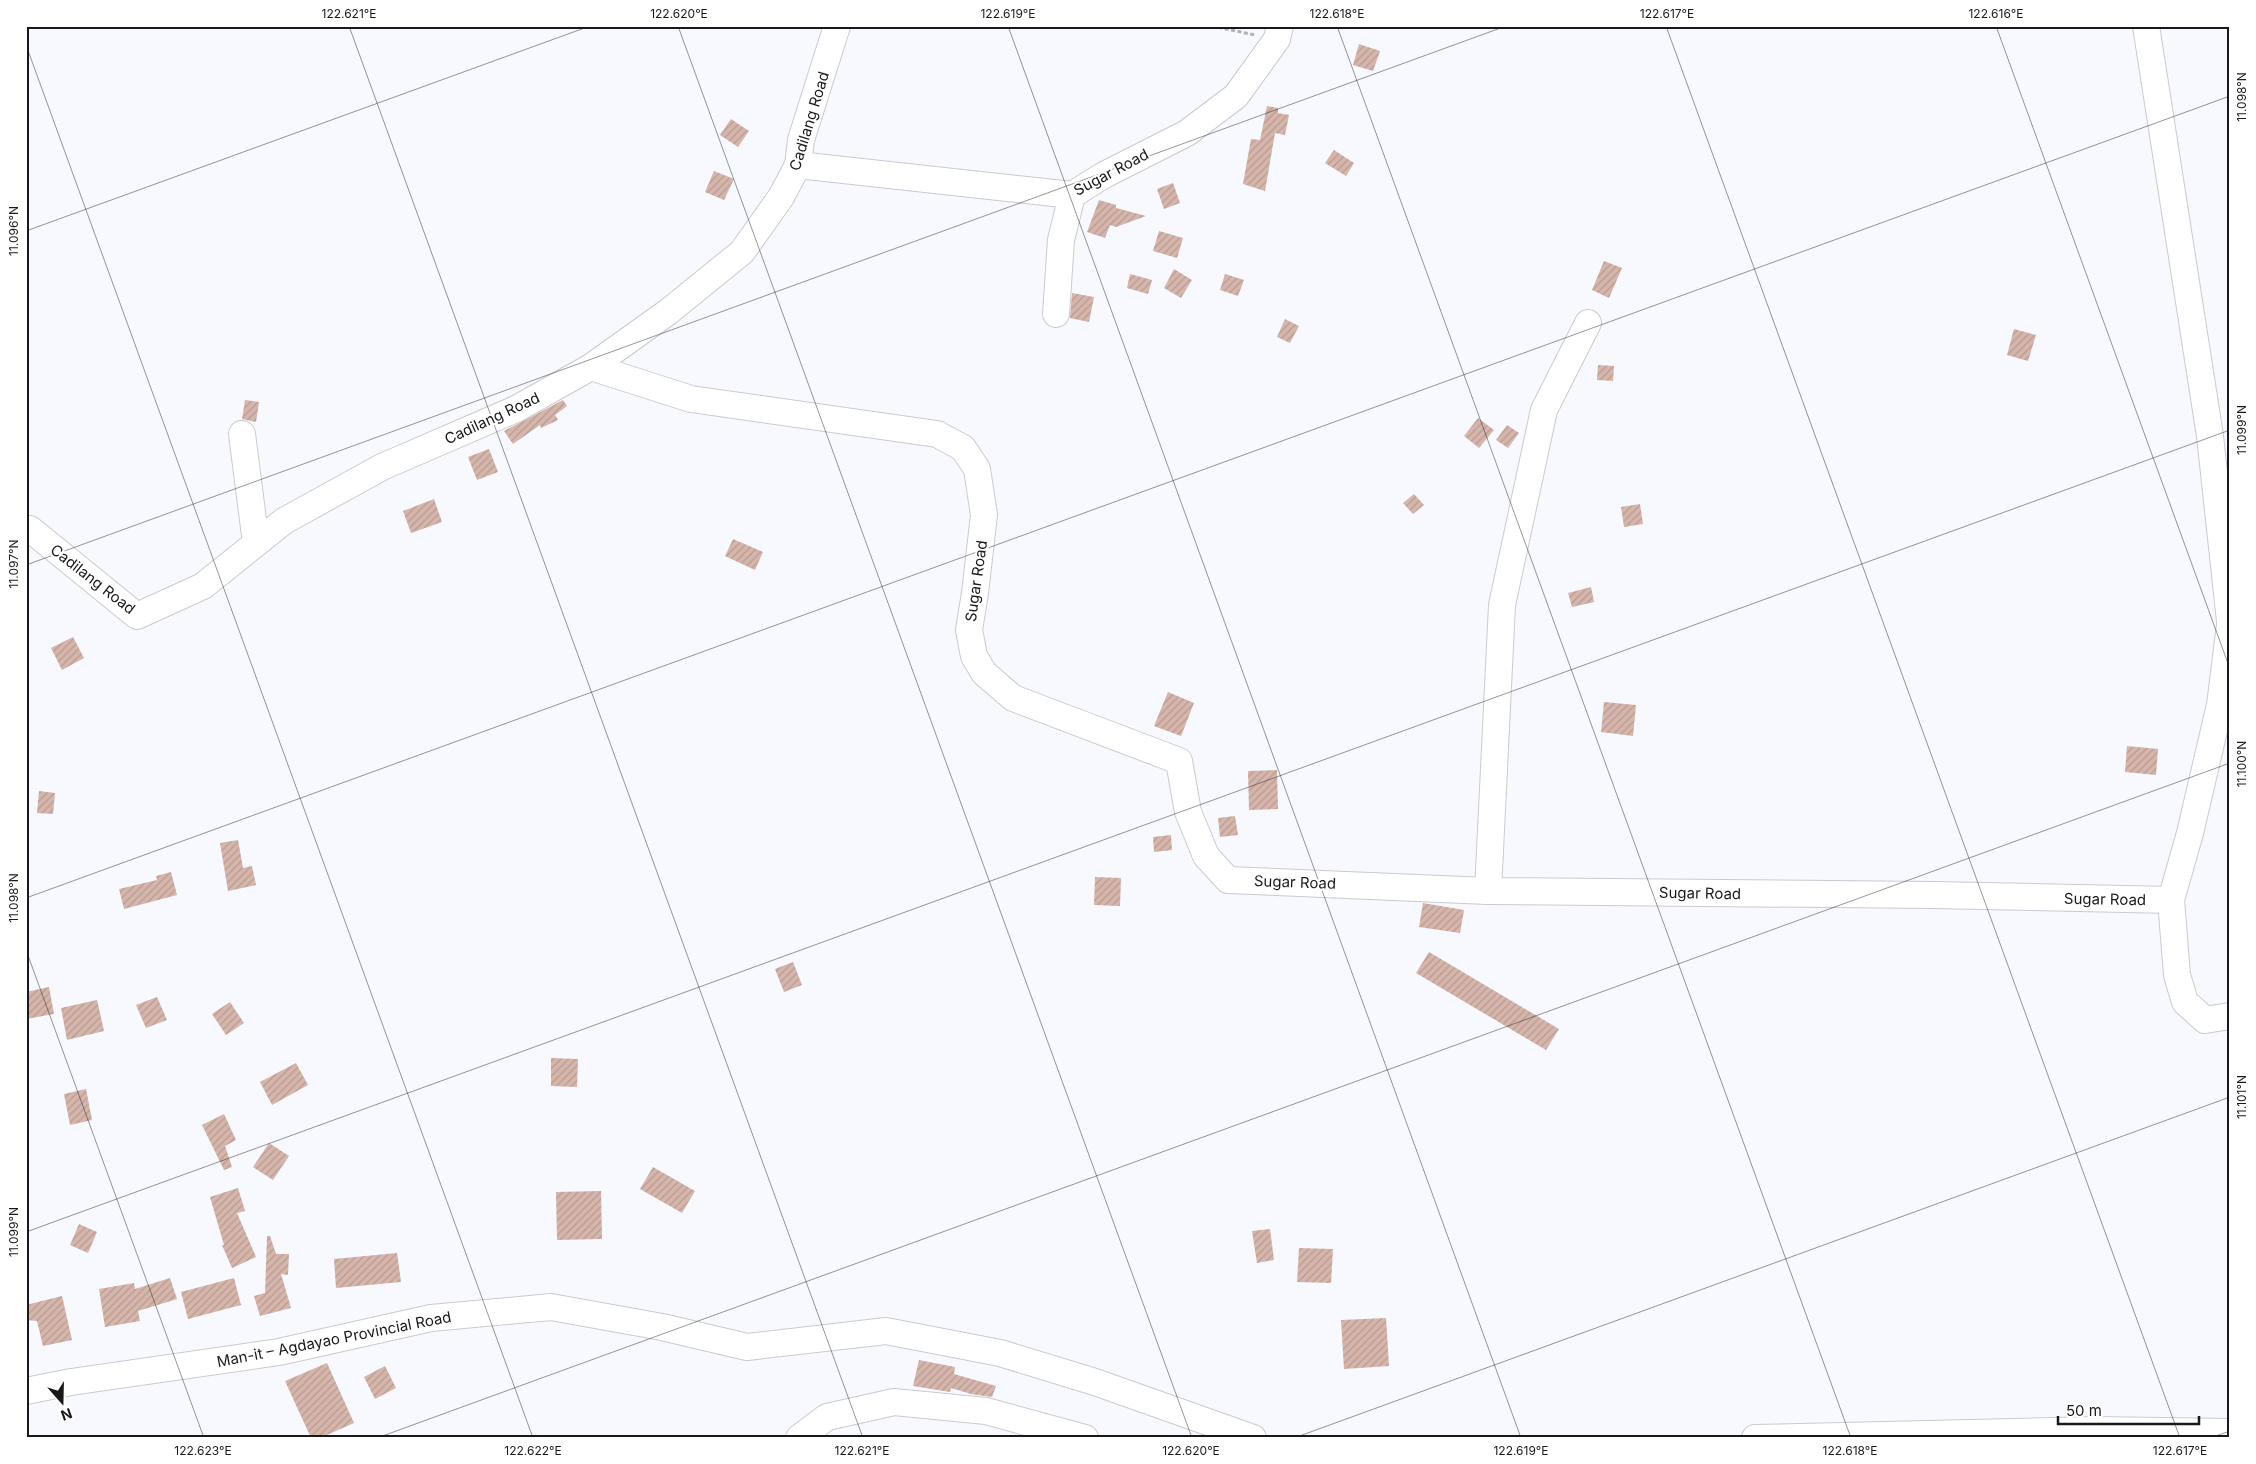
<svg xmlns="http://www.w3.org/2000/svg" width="2256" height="1464" font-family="Inter,sans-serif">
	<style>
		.building { fill: url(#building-hatch) }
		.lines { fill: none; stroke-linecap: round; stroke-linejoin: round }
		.minor-casing { stroke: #cacbd2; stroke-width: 28 }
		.path { stroke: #b0b2b7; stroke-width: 3; stroke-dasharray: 4 2.5; stroke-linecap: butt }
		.minor { stroke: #fff; stroke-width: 26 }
		.ticks { fill: none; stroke: #19191c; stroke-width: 1; stroke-opacity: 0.45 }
		.labels { text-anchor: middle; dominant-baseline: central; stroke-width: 4; stroke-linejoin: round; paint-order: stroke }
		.street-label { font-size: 15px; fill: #19191c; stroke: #fff }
		.neatline { fill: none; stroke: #19191c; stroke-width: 2 }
		.ticks-label { font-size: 12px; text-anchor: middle; fill: #19191c }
	</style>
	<defs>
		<pattern id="building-hatch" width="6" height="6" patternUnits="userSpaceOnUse" patternTransform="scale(1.25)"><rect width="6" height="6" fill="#d6b5ab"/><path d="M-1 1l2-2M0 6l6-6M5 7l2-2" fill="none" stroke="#b79b93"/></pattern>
	</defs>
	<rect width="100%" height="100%" fill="#f7f9ff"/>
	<g class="building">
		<path d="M1359,44L1380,51L1373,71L1353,65Z"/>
		<path d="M1267,106L1278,108V113L1289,115L1285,135L1275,133L1265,191L1243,184L1251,139L1260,140Z"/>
		<path d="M731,119L749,131L738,147L720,135Z"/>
		<path d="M1334,150L1354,163L1346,176L1325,163Z"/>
		<path d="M714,171L734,179L724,200L705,192Z"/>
		<path d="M1173,183L1180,203L1164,209L1157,189Z"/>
		<path d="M1099,200L1116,205V208L1146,216L1116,227L1110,225L1105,238L1087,232Z"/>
		<path d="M1159,231L1183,238L1177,258L1153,251Z"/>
		<path d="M1604,261L1622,268L1609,298L1592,290Z"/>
		<path d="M1174,269L1192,280L1181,298L1164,288Z"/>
		<path d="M1130,274L1152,280L1148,294L1127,288Z"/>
		<path d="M1225,274L1244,280L1238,296L1220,290Z"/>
		<path d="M1072,293L1094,297L1089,322L1070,318Z"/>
		<path d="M1285,319L1299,326L1290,343L1277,337Z"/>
		<path d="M2014,329L2036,335L2028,361L2007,355Z"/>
		<path d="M1598,365L1614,366L1613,381L1597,380Z"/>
		<path d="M245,400L259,402L256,422L242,419Z"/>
		<path d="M563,400L567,406L555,415L558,420L541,428L540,425L513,444L504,431Z"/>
		<path d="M1478,418L1494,430L1479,448L1464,436Z"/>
		<path d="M1507,425L1519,433L1508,448L1496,440Z"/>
		<path d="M489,449L498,472L477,480L468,457Z"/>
		<path d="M1414,494L1424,505L1413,514L1403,503Z"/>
		<path d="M434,499L442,522L411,533L403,511Z"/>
		<path d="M1640,504L1643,524L1624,527L1621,507Z"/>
		<path d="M733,539L763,552L755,570L725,556Z"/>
		<path d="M1591,587L1594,602L1572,607L1568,593Z"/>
		<path d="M73,637L84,658L62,670L51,648Z"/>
		<path d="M1168,692L1194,703L1181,736L1154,726Z"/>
		<path d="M1604,702L1636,705L1633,736L1601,732Z"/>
		<path d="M2127,746L2158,749L2156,775L2125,772Z"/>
		<path d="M1277,770L1278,809L1249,810L1248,771Z"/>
		<path d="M39,791L55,793L53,814L37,813Z"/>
		<path d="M1235,816L1238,835L1220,837L1218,818Z"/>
		<path d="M1171,835L1172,850L1154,852L1153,837Z"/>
		<path d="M238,840L243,868L252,866L256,885L228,891L220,843Z"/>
		<path d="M171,872L177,895L124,909L119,889L157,880L156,876Z"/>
		<path d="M1095,877L1121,878L1120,906L1094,905Z"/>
		<path d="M1423,903L1464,910L1460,933L1419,927Z"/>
		<path d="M1429,952L1559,1029L1546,1050L1416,973Z"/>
		<path d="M793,962L802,985L784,992L775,969Z"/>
		<path d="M49,987L54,1014L26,1019V992Z"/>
		<path d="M157,997L167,1020L146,1028L136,1005Z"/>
		<path d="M97,1000L104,1031L67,1040L61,1008Z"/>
		<path d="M230,1002L244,1023L226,1035L212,1014Z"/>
		<path d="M551,1058L578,1059L577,1087L551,1086Z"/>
		<path d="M296,1063L308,1085L272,1105L260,1082Z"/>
		<path d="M86,1089L92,1120L70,1125L64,1094Z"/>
		<path d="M224,1114L236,1140L225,1146L232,1167L224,1170L202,1125Z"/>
		<path d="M269,1143L289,1156L273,1180L253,1167Z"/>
		<path d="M653,1167L695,1191L682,1213L640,1189Z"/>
		<path d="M238,1188L245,1211L237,1213L256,1257L232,1268L222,1245H224L210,1197Z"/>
		<path d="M601,1191L602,1239L557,1240L556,1192Z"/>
		<path d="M79,1224L97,1232L88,1253L70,1245Z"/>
		<path d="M1270,1229L1274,1260L1257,1263L1252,1231Z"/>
		<path d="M267,1236H270L276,1254H289L288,1275L281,1274L291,1308L260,1316L254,1296L265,1293Z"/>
		<path d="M1299,1248L1333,1249L1331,1283L1297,1282Z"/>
		<path d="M397,1253L401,1282L336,1288L334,1259Z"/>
		<path d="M170,1278L177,1299L138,1311L140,1321L105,1327L99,1289L134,1283L135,1289Z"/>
		<path d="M234,1278L241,1305L188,1319L181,1292Z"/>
		<path d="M62,1296L72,1340L43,1346L37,1321L26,1320V1305Z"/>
		<path d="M1386,1318L1389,1366L1344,1369L1341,1320Z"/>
		<path d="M919,1360L955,1367L954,1374L996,1386L992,1397L971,1394L951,1388L950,1392L913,1386Z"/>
		<path d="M327,1363L354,1423L320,1438H311L285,1381Z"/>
		<path d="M385,1366L396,1388L375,1399L364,1377Z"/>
	</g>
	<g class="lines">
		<g class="minor-casing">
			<g id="minor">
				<path d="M2146,26L2210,436L2230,621"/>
				<path d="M798,165L1072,195L1104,175L1187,133L1236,96L1277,39L1280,26"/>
				<path d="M1056,314L1061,240L1072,195"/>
				<path d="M591,367L691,399L937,434L963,448L977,469L984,515L975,593L969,630L974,656L984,673L1013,698L1179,761L1188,812L1206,856L1228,880L1488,891L1933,895L2171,900L2177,975L2185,1002L2205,1020L2230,1016"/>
				<path d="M242,434L256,543"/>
				<path d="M26,529H30L137,616L203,586L284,521L382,467L516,409L591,367L668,312L742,252L781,197L798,165L801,140L837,26"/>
				<path d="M1488,891L1502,605L1544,410L1588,323"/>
				<path d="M2171,900L2190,833L2220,705L2230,625"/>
				<path d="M26,1391L71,1382L279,1352L431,1318L551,1307L662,1327L747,1347L886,1331L1000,1353L1095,1382L1253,1438"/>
				<path d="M799,1438L827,1417L894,1402L986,1411L1085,1438"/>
				<path d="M1755,1438L2095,1430L2230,1432"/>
			</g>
		</g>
		<path class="path" d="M1212,26L1255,35"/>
		<use href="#minor" class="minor"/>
	</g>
	<path class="ticks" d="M349,26L863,1438M678,26L1192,1438M1008,26L1521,1438M1337,26L1851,1438M1666,26L2180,1438M1996,26L2230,669M26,45L533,1438M26,231L590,26M26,565L1506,26M26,898L2230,96M26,950L204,1438M26,1232L2230,430M377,1438L2230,763M1294,1438L2230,1097M2210,1438L2230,1431"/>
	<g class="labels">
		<g class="street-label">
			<text transform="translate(809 121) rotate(-73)">Cadilang Road</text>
			<text transform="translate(1111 172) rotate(-28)">Sugar Road</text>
			<text transform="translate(492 418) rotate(-25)">Cadilang Road</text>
			<text transform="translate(93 579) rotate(38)">Cadilang Road</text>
			<text transform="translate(976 581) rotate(-82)">Sugar Road</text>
			<text transform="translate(1295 882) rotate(2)">Sugar Road</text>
			<text transform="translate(1700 893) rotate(1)">Sugar Road</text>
			<text transform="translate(2105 899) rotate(1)">Sugar Road</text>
			<text transform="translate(334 1339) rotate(-11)">Man-it – Agdayao Provincial Road</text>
		</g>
	</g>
	<rect width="2256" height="1464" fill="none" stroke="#ffffff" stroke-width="55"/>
	<g transform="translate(62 1402) rotate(160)" stroke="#ffffff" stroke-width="4" paint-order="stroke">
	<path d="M0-4L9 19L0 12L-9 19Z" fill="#19191c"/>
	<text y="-8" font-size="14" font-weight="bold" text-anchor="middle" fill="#19191c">N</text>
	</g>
	<path d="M2058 1416v8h141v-8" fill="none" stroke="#19191c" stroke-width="2.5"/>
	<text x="2066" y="1416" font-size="15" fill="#19191c" stroke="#ffffff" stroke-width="4" paint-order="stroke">50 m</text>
	<rect x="28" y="28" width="2200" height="1408" class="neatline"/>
	<g class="ticks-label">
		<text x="349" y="18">122.621°E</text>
		<text x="679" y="18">122.620°E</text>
		<text x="1008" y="18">122.619°E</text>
		<text x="1337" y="18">122.618°E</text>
		<text x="1667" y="18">122.617°E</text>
		<text x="1996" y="18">122.616°E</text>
		<text transform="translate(2242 97) rotate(-90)" y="4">11.098°N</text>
		<text transform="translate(14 231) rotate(-90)" y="4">11.096°N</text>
		<text transform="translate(2242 430) rotate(-90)" y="4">11.099°N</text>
		<text transform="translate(14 564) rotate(-90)" y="4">11.097°N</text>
		<text transform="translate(2242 764) rotate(-90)" y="4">11.100°N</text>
		<text transform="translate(14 898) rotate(-90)" y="4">11.098°N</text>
		<text transform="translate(2242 1097) rotate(-90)" y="4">11.101°N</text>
		<text transform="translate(14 1232) rotate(-90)" y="4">11.099°N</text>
		<text x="203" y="1455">122.623°E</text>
		<text x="533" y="1455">122.622°E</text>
		<text x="862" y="1455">122.621°E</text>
		<text x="1191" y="1455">122.620°E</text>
		<text x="1521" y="1455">122.619°E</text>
		<text x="1850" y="1455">122.618°E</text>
		<text x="2180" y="1455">122.617°E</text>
	</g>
</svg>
